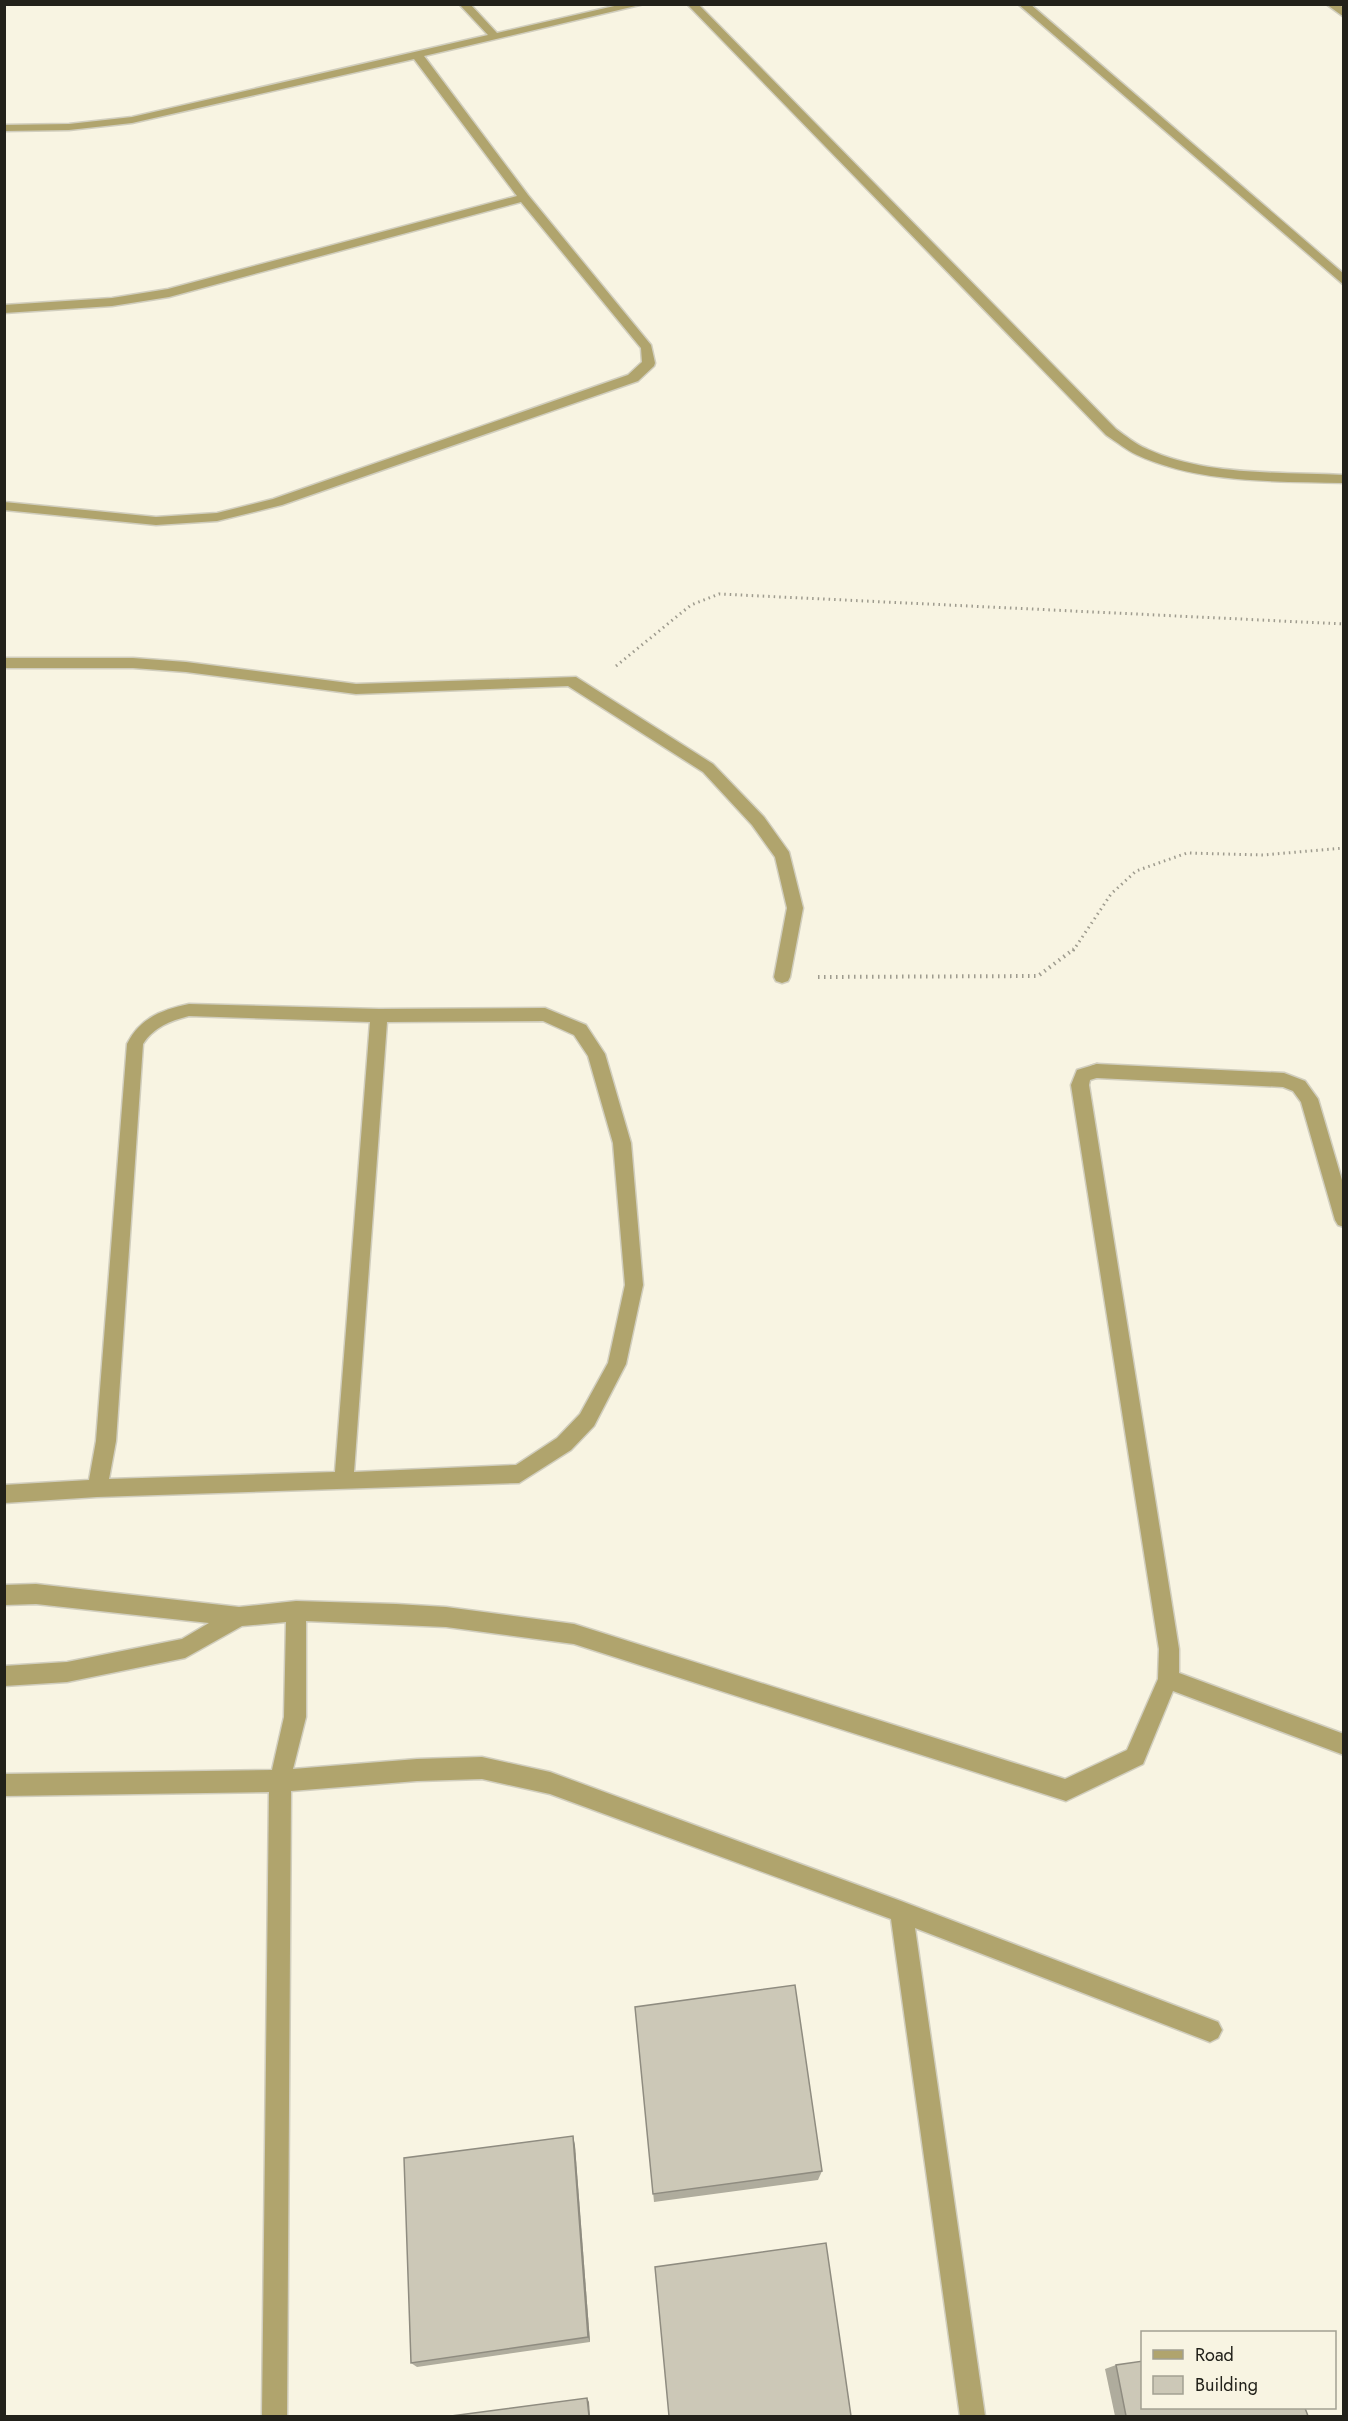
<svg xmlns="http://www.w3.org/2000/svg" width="1348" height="2421" font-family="Jost,sans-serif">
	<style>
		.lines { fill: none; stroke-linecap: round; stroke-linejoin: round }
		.lane-casing { stroke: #d1cebe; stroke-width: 3 }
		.street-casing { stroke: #d1cebe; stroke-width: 3 }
		.path-far1 { stroke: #9e9b8e; stroke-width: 3; stroke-dasharray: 1.5 4; stroke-linecap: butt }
		.path { stroke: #9e9b8e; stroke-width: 4; stroke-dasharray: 1.5 4.5; stroke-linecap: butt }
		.lane { fill: #b0a46d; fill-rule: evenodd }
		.street { fill: #b0a46d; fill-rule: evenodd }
		.wall { fill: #afac9d }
		.shaded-wall { fill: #8f8c80 }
		.building { fill: #ccc8b7; stroke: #8f8c80; stroke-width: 1.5 }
	</style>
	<rect width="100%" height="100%" fill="#f8f4e2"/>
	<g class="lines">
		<g class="lane-casing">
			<path id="lane" d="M1097,1064L1284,1073L1305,1081L1318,1099L1344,1187V1227L1338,1225L1335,1220L1301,1102L1293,1091L1283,1087L1097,1078L1091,1076L1088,1071L1091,1066Z"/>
		</g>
		<g class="street-casing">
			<g id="street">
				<path d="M459,4H470L497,33L623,4H644L424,56L528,195L651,345L655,363L654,366L638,381L282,505L217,521L156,525L4,510V502L156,517L217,513L273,499L628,375L642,362L641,348L521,202L169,297L112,306L4,313V305L112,298L168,289L517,196L414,59L132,123L69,130L4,131V125L69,124L132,117L488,35Z"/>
				<path d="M687,4H698L1116,429C1126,436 1135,444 1147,449C1206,476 1280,472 1344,475V483C1276,481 1200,484 1137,455C1126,450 1117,442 1106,435Z"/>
				<path d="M1018,4H1030L1344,274V285Z"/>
				<path d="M1326,4H1338L1344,8V17Z"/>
				<path d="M4,658H133L186,662L356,684L576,677L713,764L764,817L789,852L803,908L790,977L788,981L782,983L776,981L774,977L787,908L775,857L752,825L703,772L568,686L356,694L186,672L133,668H4Z"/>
				<path d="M189,1004L379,1009L545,1008L586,1025L605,1054L631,1143L643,1285L626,1364L594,1426L571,1450L519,1483L97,1497L4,1503V1485L89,1480L96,1441L127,1044C140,1018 161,1010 189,1004ZM189,1016L370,1022L335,1472L109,1479L116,1441L143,1044C154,1027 170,1021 189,1016ZM543,1021L574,1035L588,1056L613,1143L625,1285L608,1363L580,1414L557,1438L516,1465L354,1472L387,1022Z"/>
				<path d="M1097,1064L1103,1066L1106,1071L1103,1076L1090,1080L1089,1085L1179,1649V1673L1344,1734V1755L1173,1691L1143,1764L1066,1801L574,1644L446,1627L306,1621V1717L293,1769L417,1759L482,1757L550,1772L901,1901L1218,2022L1222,2030L1218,2038L1210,2042L915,1928L985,2416H960L891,1919L550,1794L482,1779L417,1781L291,1791L287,2416H262L269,1792L4,1796V1774L272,1770L284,1717L286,1622L242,1626L185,1658L67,1682L4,1686V1666L67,1662L182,1639L209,1623L36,1604L4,1605V1585L36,1584L239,1607L296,1601L396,1604L446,1607L574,1624L1065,1779L1127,1750L1158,1679L1159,1649L1071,1085L1077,1070Z"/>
			</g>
		</g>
		<g class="path-far1">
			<path d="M616,666L691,605L719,594L1344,624"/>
			<path d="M1073,951L1111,894L1136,871L1187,853L1263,855L1344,848"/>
		</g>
		<path class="path" d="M818,977L1038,976L1074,949"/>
		<use href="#lane" class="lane"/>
		<use href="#street" class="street"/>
	</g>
	<g class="wall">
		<path d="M635,2007L822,2171L818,2180L654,2202Z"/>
		<path d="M573,2136L575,2146L590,2342L417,2367L411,2363Z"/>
		<path d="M1116,2365L1308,2416H1115L1105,2369Z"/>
	</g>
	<g class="shaded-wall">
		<path d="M573,2136L575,2146L590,2342L588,2337Z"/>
		<path d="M587,2398L589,2402L590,2416H589Z"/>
	</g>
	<g class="building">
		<path d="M795,1985L822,2171L653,2194L635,2007Z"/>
		<path d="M573,2136L588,2337L411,2363L404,2158Z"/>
		<path d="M826,2243L851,2416H669L655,2267Z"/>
		<path d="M1143,2361V2408H1305L1308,2416H1126L1116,2365Z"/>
		<path d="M587,2398L589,2416H451Z"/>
	</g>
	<rect width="1348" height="2421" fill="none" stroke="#22211a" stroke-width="12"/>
	<rect x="1141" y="2331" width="195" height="78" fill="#f8f4e2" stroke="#a2a092" stroke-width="1.5"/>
	<rect x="1153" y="2350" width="30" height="9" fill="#b0a46d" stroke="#a2a092" stroke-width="1.5"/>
	<text x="1195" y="2361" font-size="18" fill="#22211a">Road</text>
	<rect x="1153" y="2376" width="30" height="18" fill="#ccc8b7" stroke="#a2a092" stroke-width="1.5"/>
	<text x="1195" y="2391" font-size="18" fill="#22211a">Building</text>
</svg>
